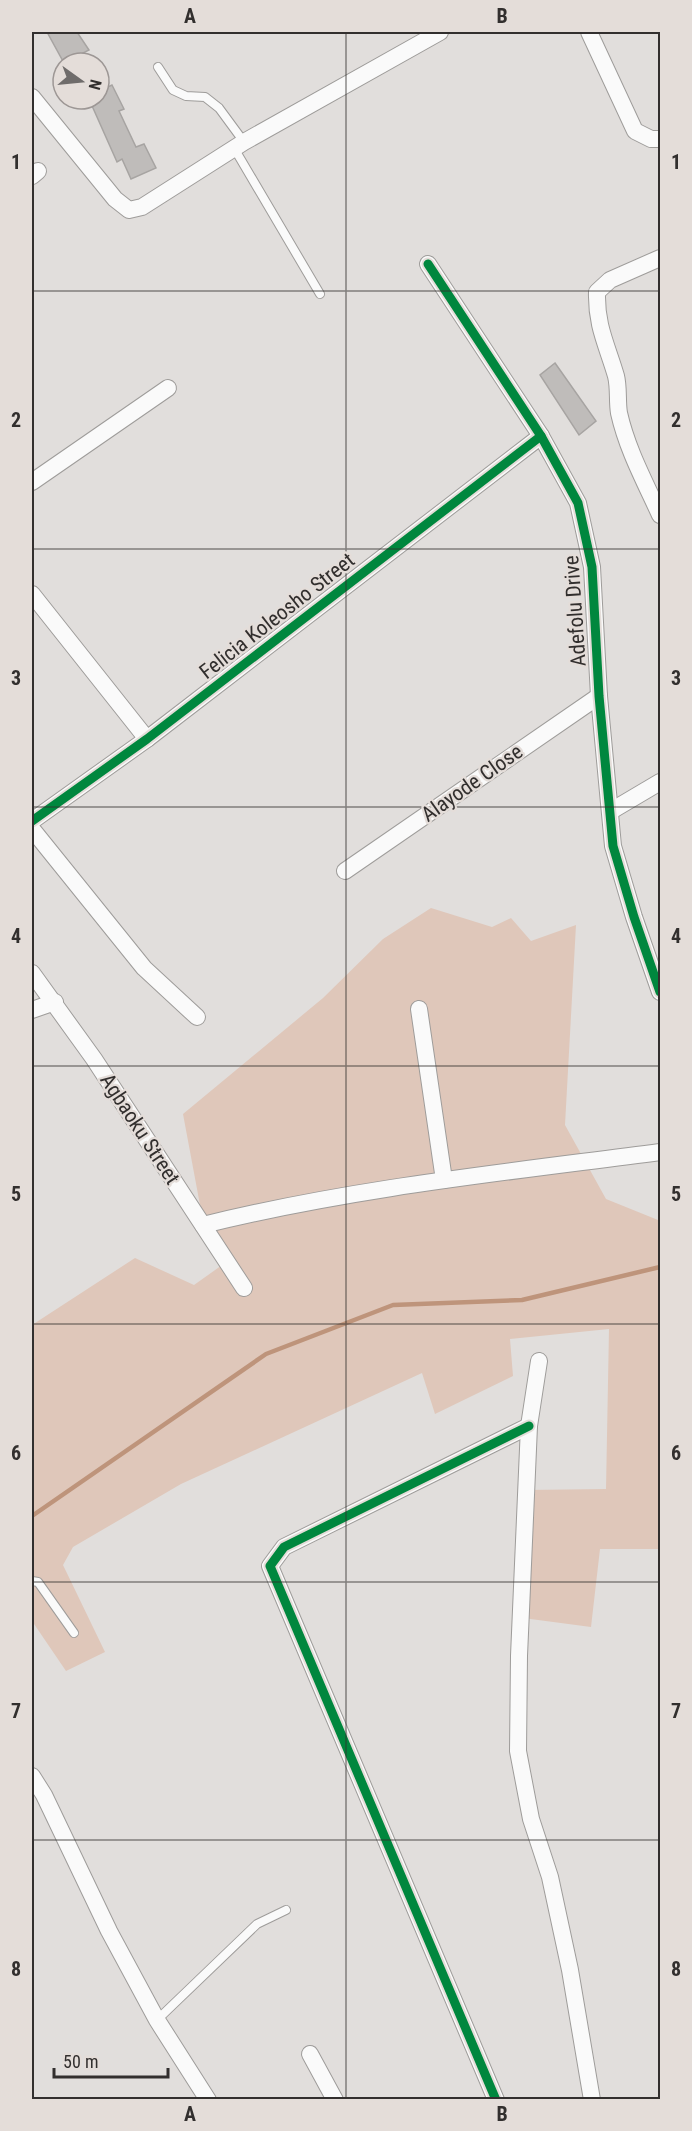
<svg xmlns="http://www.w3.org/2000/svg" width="692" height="2131" font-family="'Roboto Condensed',sans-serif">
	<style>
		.green { fill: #dfc7ba }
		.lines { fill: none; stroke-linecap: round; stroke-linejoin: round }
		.stream { stroke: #be947b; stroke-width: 4.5 }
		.building { fill: #bfbcba; stroke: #a7a4a2; stroke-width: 1.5 }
		.lane-casing { stroke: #9e9c9a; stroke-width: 10 }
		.street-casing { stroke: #9e9c9a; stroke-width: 18 }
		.lane { stroke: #fafafa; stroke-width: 8 }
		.street { stroke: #fafafa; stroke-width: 16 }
		.cycleway-casing { stroke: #e4ddd9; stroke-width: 13 }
		.cycleway { stroke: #00873e; stroke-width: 9 }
		.grid { fill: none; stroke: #322f2e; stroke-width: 1.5; stroke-opacity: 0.55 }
		.labels { text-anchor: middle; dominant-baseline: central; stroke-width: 4.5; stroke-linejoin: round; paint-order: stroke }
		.street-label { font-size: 21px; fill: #322f2e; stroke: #e4ddd9 }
		.neatline { fill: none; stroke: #322f2e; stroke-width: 2 }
		.grid-label { font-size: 20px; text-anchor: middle; font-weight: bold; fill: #322f2e }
	</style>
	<rect width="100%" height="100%" fill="#e1dedc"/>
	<path class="green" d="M431,908L492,927L511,918L531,941L576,925L565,1125L606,1199L658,1220L660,1218V1549H600L591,1627L523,1618L526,1490L606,1489L609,1329L510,1339L513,1376L435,1414L422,1373L181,1484L73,1547L63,1565L105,1652L66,1671L32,1621V1325L135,1258L194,1285L232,1258L200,1205L183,1114L323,998L383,939Z"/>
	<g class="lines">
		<path class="stream" d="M32,1516L266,1354L393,1305L522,1300L660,1267"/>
	</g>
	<g class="building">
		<path d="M47,32H77L89,50L64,63Z"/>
		<path d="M112,85L124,109L119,111L136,147L144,144L156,168L131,179L122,159L117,162L89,99H99V91Z"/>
		<path d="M555,363L596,421L579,435L540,375Z"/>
	</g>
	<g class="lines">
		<g class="lane-casing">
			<g id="lane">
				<path d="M158,67L173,90L186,96L205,97L219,108L244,142"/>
				<path d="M234,148L320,294"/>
				<path d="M32,1581L38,1582L74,1633"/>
				<path d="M157,2020L257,1924L286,1910"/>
			</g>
		</g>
		<g class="street-casing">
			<g id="street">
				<path d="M589,32L635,131L651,139H660"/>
				<path d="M32,97L115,199L129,210L142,207L244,142L440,32"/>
				<path d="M32,176L38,171"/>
				<path d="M660,258L610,280L597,292C596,326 607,345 616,376C619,388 617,401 619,413C627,449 645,482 660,515"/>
				<path d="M428,264L541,436L578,503L592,567L599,696L613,846L634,917L660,992"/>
				<path d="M32,482L168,388"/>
				<path d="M32,594L147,739"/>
				<path d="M611,811L660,782"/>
				<path d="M32,821L147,739L541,436"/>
				<path d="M32,829L144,968L197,1017"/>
				<path d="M345,871L599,696"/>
				<path d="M32,973L94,1059L244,1288"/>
				<path d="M419,1009L444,1180"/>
				<path d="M32,1010L55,1002"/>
				<path d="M203,1225C352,1188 508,1172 660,1152"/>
				<path d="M539,1361L529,1426L519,1656L518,1751L531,1819L550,1877L570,1970L592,2100"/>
				<path d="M32,1776L44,1795L109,1931L157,2020L208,2100"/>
				<path d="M310,2054L335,2100"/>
				<path d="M496,2100L270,1566L284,1547L529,1426"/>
			</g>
		</g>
		<use href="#lane" class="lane"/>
		<use href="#street" class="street"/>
		<g class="cycleway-casing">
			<g id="cycleway">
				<path d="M428,264L541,436L578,503L592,567L599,696L613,846L634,917L660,992"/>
				<path d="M32,821L147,739L541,436"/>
				<path d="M496,2100L270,1566L284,1547L529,1426"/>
			</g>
		</g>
		<use href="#cycleway" class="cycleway"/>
	</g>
	<path class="grid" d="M346,32V2100M32,291H660M32,549H660M32,807H660M32,1066H660M32,1324H660M32,1582H660M32,1840H660"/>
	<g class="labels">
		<g class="street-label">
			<text transform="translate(575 611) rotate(-94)">Adefolu Drive</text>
			<text transform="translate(277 616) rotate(-38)">Felicia Koleosho Street</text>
			<text transform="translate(472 783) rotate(-35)">Alayode Close</text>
			<text transform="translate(140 1129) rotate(57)">Agbaoku Street</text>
		</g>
	</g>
	<rect width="692" height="2131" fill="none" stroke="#e4ddd9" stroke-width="66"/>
	<g transform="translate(81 81) rotate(105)"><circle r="28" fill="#e4ddd9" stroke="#9d9795" stroke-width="1.5"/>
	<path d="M0-4.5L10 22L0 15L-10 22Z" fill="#6f6c6b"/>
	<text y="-9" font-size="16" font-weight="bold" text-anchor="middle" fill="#322f2e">N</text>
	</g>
	<path d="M54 2068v9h114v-9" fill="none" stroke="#322f2e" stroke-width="3"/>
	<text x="63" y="2068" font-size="18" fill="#322f2e" stroke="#e4ddd9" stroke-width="4.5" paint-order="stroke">50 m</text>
	<rect x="33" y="33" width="626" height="2065" class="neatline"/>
	<g class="grid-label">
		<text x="190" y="23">A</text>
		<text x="502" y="23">B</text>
		<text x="16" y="169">1</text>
		<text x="676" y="169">1</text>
		<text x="16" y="427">2</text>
		<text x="676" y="427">2</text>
		<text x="16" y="685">3</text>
		<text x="676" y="685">3</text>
		<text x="16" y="943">4</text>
		<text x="676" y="943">4</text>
		<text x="16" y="1201">5</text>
		<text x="676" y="1201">5</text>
		<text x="16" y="1460">6</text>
		<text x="676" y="1460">6</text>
		<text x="16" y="1718">7</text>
		<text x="676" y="1718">7</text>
		<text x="16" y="1976">8</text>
		<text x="676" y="1976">8</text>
		<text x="190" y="2121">A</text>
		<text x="502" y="2121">B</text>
	</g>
</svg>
